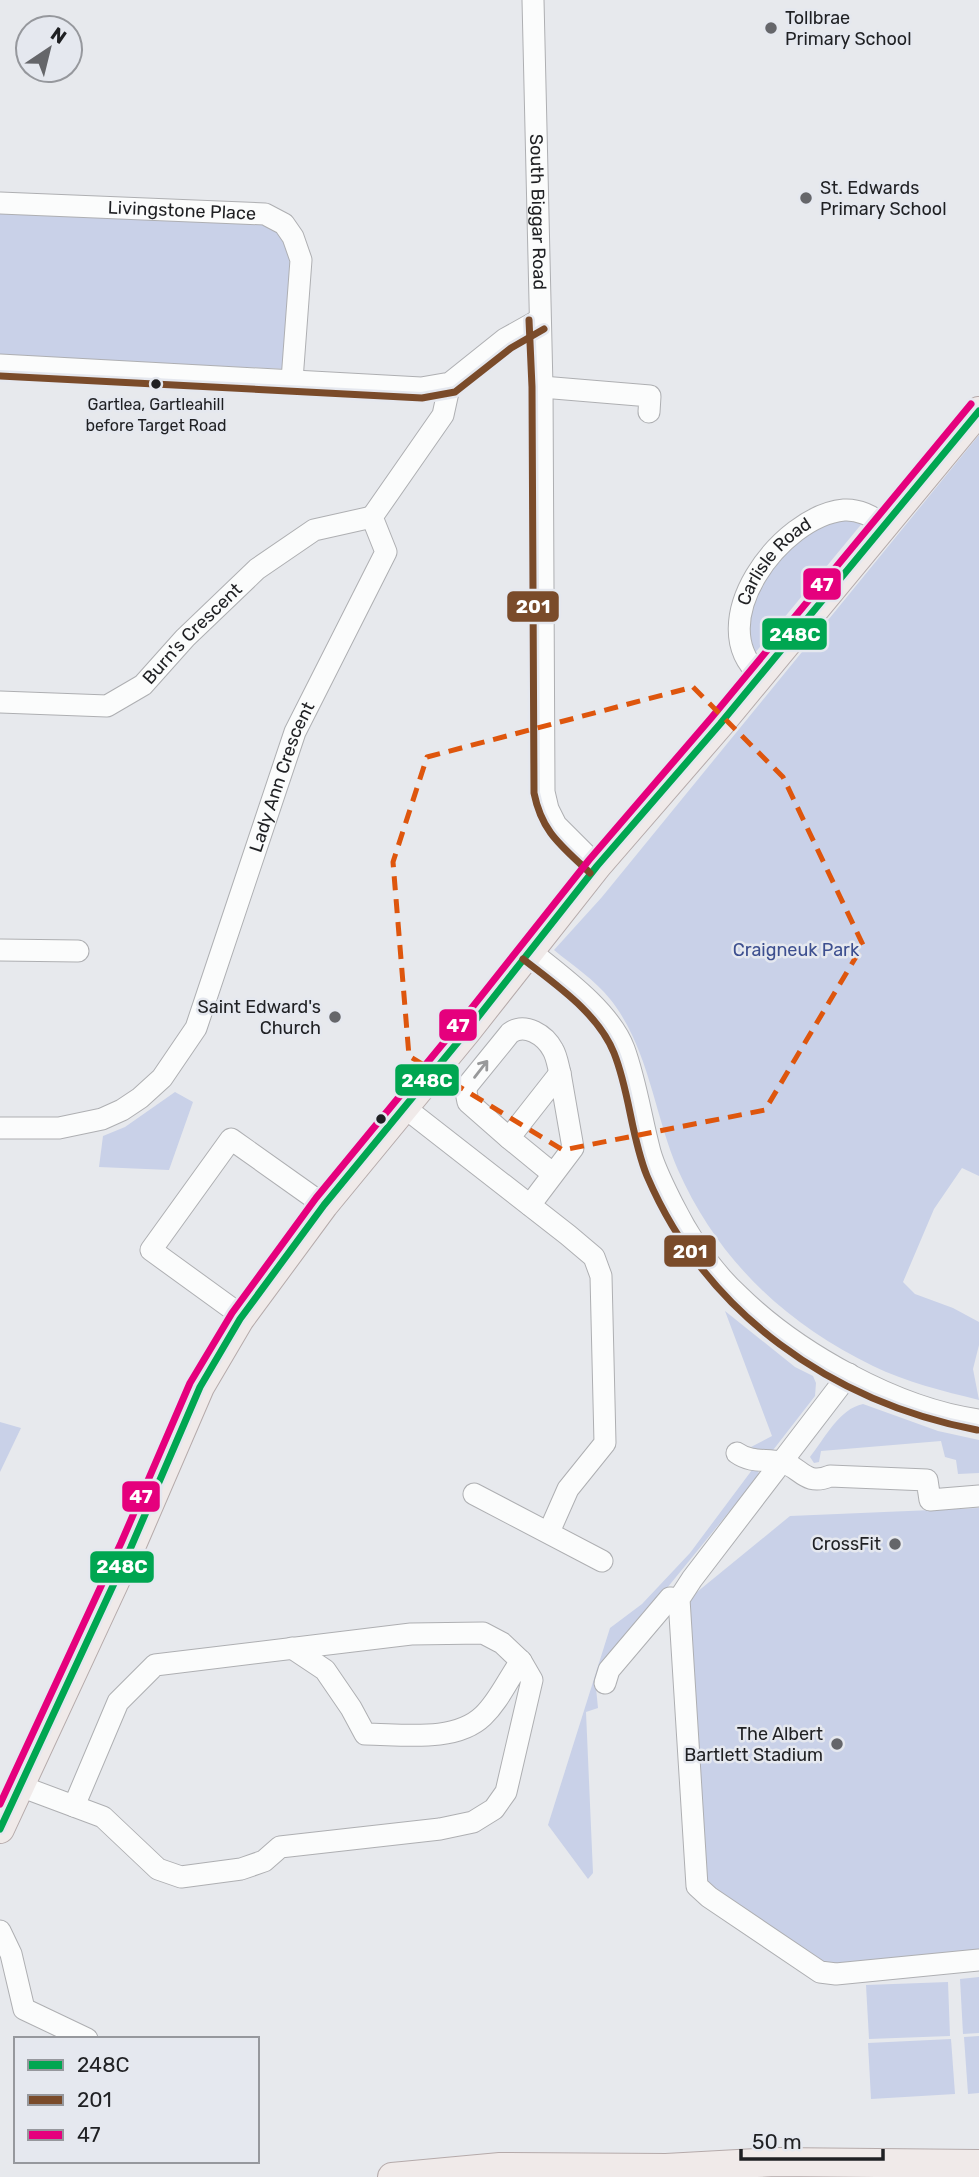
<svg xmlns="http://www.w3.org/2000/svg" width="979" height="2177" viewBox="0 0 979 2177" font-family="Rubik,sans-serif">
<style>
.green{fill:#c9d1e8}
.lines{fill:none;stroke-linecap:round;stroke-linejoin:round}
.minor-casing{stroke:#aeafb2;stroke-width:23}
.major-casing{stroke:#b5aaaa;stroke-width:30}
.minor{stroke:#fbfcfc;stroke-width:21}
.major{stroke:#f0eae9;stroke-width:28}
.bus-1-casing{stroke:#e5e8ef;stroke-width:12}
.bus-2-casing{stroke:#e5e8ef;stroke-width:12}
.bus-3-casing{stroke:#e5e8ef;stroke-width:12}
.bus-1{stroke:#00a651;stroke-width:7}
.bus-2{stroke:#7a4b2a;stroke-width:7}
.bus-3{stroke:#e5007d;stroke-width:7}
.oneway{stroke:#98999a}
.marked{fill:none;stroke:#de560d;stroke-width:5;stroke-dasharray:14 9;stroke-linejoin:round}
.poi-dot{fill:#65666a;stroke:#e5e8ef;stroke-width:2.5}
.bus-dot{fill:#1f2023;stroke:#e5e8ef;stroke-width:2.5}
.labels{text-anchor:middle;dominant-baseline:central;stroke-width:5;stroke-linejoin:round;paint-order:stroke}
.bus-label{font-size:16px;fill:#1f2023;stroke:#e5e8ef}
.poi-label{font-size:18px;fill:#1f2023;stroke:#e5e8ef;text-anchor:end}
.street-label{font-size:18px;fill:#1f2023;stroke:#e5e8ef}
.park-label{font-size:18px;fill:#3d4f8f;stroke:#e5e8ef}
.line-badge{stroke:#e5e8ef;stroke-width:2.5}
.badge-label{font-size:19px;text-anchor:middle;font-weight:bold;fill:#fff}
</style>
<rect width="100%" height="100%" fill="#e7e9ed"/>
<g class="green">
<path d="M0 207 263 217 281 229 296 262 285 369 0 356Z"/>
<path d="M979 435V1176L962 1168 934 1209 903 1282 915 1294 953 1308 979 1322V1345L973 1369 979 1400C943 1391 906 1382 873 1366 785 1323 718 1260 678 1170 654 1114 649 1048 610 999 595 980 572 965 554 950L602 897Z"/>
<path d="M845 518 864 521 755 653 747 633 752 604 775 560 818 527Z"/>
<path d="M175 1092 193 1102 169 1170 99 1167 103 1136 125 1127Z"/>
<path d="M725 1311 795 1367 813 1376 816 1383 815 1396 770 1454 751 1447 772 1436Z"/>
<path d="M863 1404 938 1431 979 1440V1473L958 1474 956 1460 945 1457 941 1441 821 1451 819 1462 814 1463 810 1457C825 1438 839 1409 863 1404Z"/>
<path d="M0 1422 21 1428 0 1472Z"/>
<path d="M758 1469 759 1475 628 1636 601 1673 596 1688 598 1708 586 1712 593 1873 588 1879 548 1825 610 1628 642 1604 690 1553 752 1470Z"/>
<path d="M979 1508V1956L823 1968 703 1888 686 1601 790 1516Z"/>
<path d="M979 1977V2033L963 2034 960 1979Z"/>
<path d="M948 1982 950 2036 869 2039 866 1985Z"/>
<path d="M979 2036V2093L968 2094 964 2037Z"/>
<path d="M951 2039 955 2094 871 2099 868 2043Z"/>
</g>
<g class="lines">
<g class="minor-casing">
<g id="minor">
<path id="s1" d="M533 0 542 387 544 792 548 809 556 825 597 866"/>
<path id="s2" d="M0 203 265 214 284 224 293 237 301 260 292 380"/>
<path d="M0 365 421 388 450 383 505 339 539 320"/>
<path d="M542 387 650 396 649 412"/>
<path id="s3" d="M760 675C701 624 780 516 844 510 859 509 871 516 883 524"/>
<path id="s4" d="M0 702 107 706 143 685 185 638 257 569 314 530 372 517"/>
<path d="M0 950 78 951"/>
<path d="M530 951C561 976 610 1011 624 1049 636 1082 641 1118 650 1152 655 1170 665 1189 673 1205 689 1237 712 1271 738 1295 797 1353 897 1409 979 1420"/>
<path d="M404 1107 568 1235 594 1257 601 1276 605 1443 568 1489 549 1532"/>
<path id="s5" d="M0 1128H59L102 1119 122 1110 140 1098 162 1078 196 1028 295 732 386 552 372 517 443 415 450 383"/>
<path d="M509 1138 468 1102 466 1092 467 1086 510 1033C525 1022 545 1035 553 1050 557 1057 558 1066 560 1073"/>
<path d="M530 1205 573 1148 560 1073 509 1138 553 1174"/>
<path d="M242 1316 151 1250 231 1139 324 1205"/>
<path d="M849 1374 692 1579 679 1599 697 1886 709 1897 820 1972 836 1974 979 1960"/>
<path d="M737 1453C751 1463 765 1459 780 1462 800 1465 804 1487 830 1476L927 1480 930 1500 979 1496"/>
<path d="M474 1494 602 1561"/>
<path d="M605 1683 609 1670 670 1598 679 1599"/>
<path d="M20 1786 103 1817 158 1869 181 1877 241 1869 264 1861 280 1847 440 1829 473 1822 494 1809 506 1792 532 1680 521 1661C508 1679 499 1701 483 1716 455 1743 401 1734 365 1734L351 1708 325 1670 292 1648"/>
<path d="M74 1806 118 1702 155 1665 411 1634 483 1633 502 1643 521 1661"/>
<path d="M0 1931 11 1954 24 2009 87 2039"/>
</g>
</g>
<g class="major-casing">
<g id="major">
<path d="M0 1829 131 1547 200 1387 240 1319 324 1205 467 1031 597 866 720 724 979 411"/>
<path d="M392 2177 500 2167 666 2168 775 2162 979 2164"/>
</g>
</g>
<use href="#minor" class="minor"/>
<use href="#major" class="major"/>
<g class="bus-1-casing">
<path id="bus-1" d="M0 1829 131 1547 200 1387 240 1319 324 1205 467 1031 597 866 720 724 979 411"/>
</g>
<g class="bus-2-casing">
<g id="bus-2">
<path d="M529 320 532 387 534 793C542 833 562 846 590 873"/>
<path d="M0 376 422 398 455 392 511 348 544 329"/>
<path d="M523 959C556 985 598 1013 614 1053 630 1093 631 1137 647 1176 706 1314 832 1402 977 1430"/>
</g>
</g>
<g class="bus-3-casing">
<path id="bus-3" d="M0 1804 121 1543 190 1383 232 1313 316 1198 459 1024 589 860 712 717 971 404"/>
</g>
<use href="#bus-1" class="bus-1"/>
<use href="#bus-2" class="bus-2"/>
<use href="#bus-3" class="bus-3"/>
</g>
<defs><path id="oneway-shaft" d="M-6 0H5M1.5-3L5.5 0L1.5 3" fill="none" stroke-width="1.6" stroke-linecap="round" stroke-linejoin="round" transform="scale(1.75)"/></defs>
<use class="oneway" href="#oneway-shaft" transform="translate(481 1069) rotate(-52)"/>
<path class="marked" d="M693 687 783 777 863 945 765 1110 563 1150 409 1056 393 862 427 757Z"/>
<g class="poi-dot">
<circle cx="771" cy="28" r="7"/>
<circle cx="806" cy="198" r="7"/>
<circle cx="335" cy="1017" r="7"/>
<circle cx="895" cy="1544" r="7"/>
<circle cx="837" cy="1744" r="7"/>
</g>
<g class="bus-dot">
<circle cx="156" cy="384" r="6"/>
<circle cx="381" cy="1119" r="6"/>
</g>
<g class="labels">
<g class="bus-label">
<text x="156" y="404">Gartlea, Gartleahill<tspan x="156" dy="21">before Target Road</tspan></text>
</g>
<g class="poi-label">
<text x="785" y="18" text-anchor="start">Tollbrae<tspan x="785" dy="21">Primary School</tspan></text>
<text x="820" y="188" text-anchor="start">St. Edwards<tspan x="820" dy="21">Primary School</tspan></text>
<text x="321" y="1007">Saint Edward's<tspan x="321" dy="21">Church</tspan></text>
<text x="881" y="1544">CrossFit</text>
<text x="823" y="1734">The Albert<tspan x="823" dy="21">Bartlett Stadium</tspan></text>
</g>
<g class="street-label">
<text stroke="none"><textPath href="#s2" startOffset="182">Livingstone Place</textPath></text>
<text stroke="none"><textPath href="#s1" startOffset="212">South Biggar Road</textPath></text>
<text stroke="none"><textPath href="#s3" startOffset="131">Carlisle Road</textPath></text>
<text stroke="none"><textPath href="#s4" startOffset="220">Burn's Crescent</textPath></text>
<text stroke="none"><textPath href="#s5" startOffset="502">Lady Ann Crescent</textPath></text>
</g>
<g class="park-label">
<text x="796" y="950">Craigneuk Park</text>
</g>
</g>
<g class="line-badge">
<rect x="802" y="567" width="40" height="34" rx="7" fill="#e5007d"/>
<rect x="506" y="590" width="54" height="33" rx="7" fill="#7a4b2a"/>
<rect x="761" y="617" width="67" height="34" rx="7" fill="#00a651"/>
<rect x="438" y="1008" width="40" height="34" rx="7" fill="#e5007d"/>
<rect x="394" y="1063" width="66" height="34" rx="7" fill="#00a651"/>
<rect x="663" y="1234" width="54" height="34" rx="7" fill="#7a4b2a"/>
<rect x="121" y="1480" width="40" height="33" rx="7" fill="#e5007d"/>
<rect x="89" y="1550" width="66" height="34" rx="7" fill="#00a651"/>
</g>
<g class="badge-label">
<text x="822" y="591">47</text>
<text x="533" y="613">201</text>
<text x="795" y="641">248C</text>
<text x="458" y="1032">47</text>
<text x="427" y="1087">248C</text>
<text x="690" y="1258">201</text>
<text x="141" y="1503">47</text>
<text x="122" y="1573">248C</text>
</g>
<rect x="14" y="2037" width="245" height="126" fill="#e5e8ef" stroke="#96989d" stroke-width="2"/>
<rect x="28" y="2060" width="35" height="10" fill="#00a651" stroke="#96989d" stroke-width="2"/>
<text x="77" y="2072" font-size="21" fill="#1f2023">248C</text>
<rect x="28" y="2095" width="35" height="10" fill="#7a4b2a" stroke="#96989d" stroke-width="2"/>
<text x="77" y="2107" font-size="21" fill="#1f2023">201</text>
<rect x="28" y="2130" width="35" height="10" fill="#e5007d" stroke="#96989d" stroke-width="2"/>
<text x="77" y="2142" font-size="21" fill="#1f2023">47</text>
<g transform="translate(49 49) rotate(35)"><circle r="33" fill="#e5e8ef" stroke="#96989d" stroke-width="2"/>
<path d="M0-5L12 26L0 18L-12 26Z" fill="#65666a"/>
<text y="-10" font-size="19" font-weight="bold" text-anchor="middle" fill="#1f2023">N</text>
</g>
<path d="M741 2149v10h142v-10" fill="none" stroke="#1f2023" stroke-width="3.5"/>
<text x="752" y="2149" font-size="21" fill="#1f2023" stroke="#e5e8ef" stroke-width="5" paint-order="stroke">50 m</text>
</svg>
